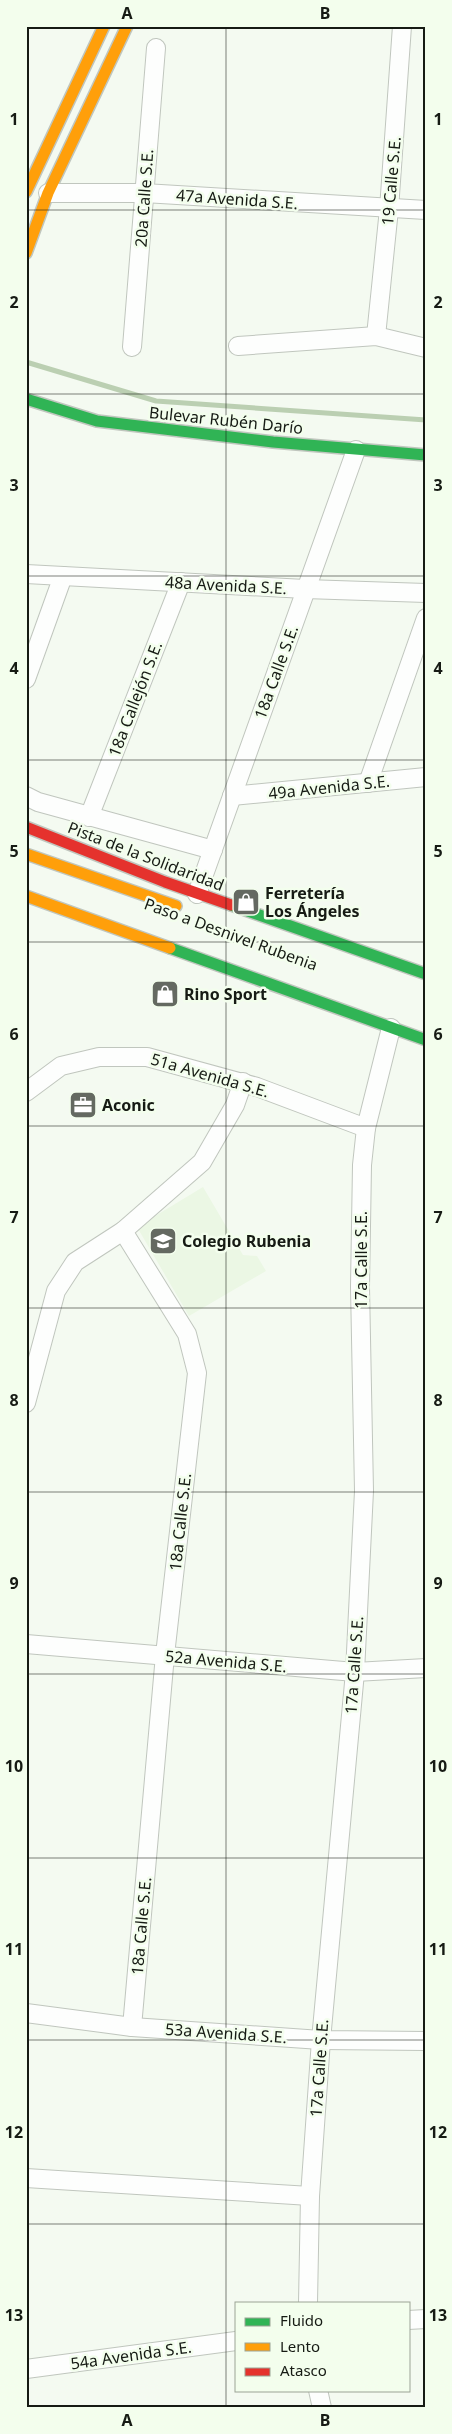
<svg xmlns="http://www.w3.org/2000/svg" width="452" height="2434" viewBox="0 0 452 2434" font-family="'Noto Sans',sans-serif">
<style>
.built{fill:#ebf7e4}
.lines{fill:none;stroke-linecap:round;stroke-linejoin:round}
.stream{stroke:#bbcfb2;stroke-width:5}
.street-casing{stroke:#c0c6be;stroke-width:20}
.fast-casing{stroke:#c0c6be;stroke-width:14}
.slow-casing{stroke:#c0c6be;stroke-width:14}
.jam-casing{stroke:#c0c6be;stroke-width:14}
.street{stroke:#fdfefd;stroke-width:18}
.fast{stroke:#30b455;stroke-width:11}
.slow{stroke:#ff9f0a;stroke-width:11}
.jam{stroke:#e5322d;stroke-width:11}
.grid{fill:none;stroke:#161b14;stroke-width:1;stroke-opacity:0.55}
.labels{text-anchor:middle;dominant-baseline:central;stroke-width:5;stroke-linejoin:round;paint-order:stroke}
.street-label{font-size:16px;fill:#161b14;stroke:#f3feed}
.poi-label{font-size:16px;font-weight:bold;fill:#161b14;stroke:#f3feed;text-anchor:start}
.neatline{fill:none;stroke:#161b14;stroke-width:2}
.grid-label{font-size:16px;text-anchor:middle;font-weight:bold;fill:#161b14}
</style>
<rect width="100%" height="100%" fill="#f4faf1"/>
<path class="built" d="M203 1187 243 1255 257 1256 266 1271 189 1316 137 1227Z"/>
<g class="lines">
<path class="stream" d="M26 362 156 401 426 420"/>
<g class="street-casing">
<g id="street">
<path d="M48 193H144L426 210"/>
<path d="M376 336 389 209 402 26"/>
<path d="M238 346 376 336 426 348"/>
<path d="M132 347 156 48"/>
<path d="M26 574 305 589 426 593"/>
<path d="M26 679 63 576"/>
<path d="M368 783 426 618"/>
<path d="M26 796 38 802 213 850"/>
<path d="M232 796 426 777"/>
<path d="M89 817 181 582"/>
<path d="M197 894 356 450"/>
<path d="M26 1092 61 1066 99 1057H147L257 1087 366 1128"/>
<path d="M123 1231 187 1334 197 1373 165 1655 132 2027"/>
<path d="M26 1403 56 1291 75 1262 123 1231 202 1162 235 1105 243 1082"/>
<path d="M26 1644 355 1672 426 1668"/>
<path d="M26 2013 132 2027 321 2040 426 2041"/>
<path d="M26 2178 310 2196"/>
<path d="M308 2303 310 2196 321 2040 355 1672 364 1491 360 1287 362 1165 366 1128 391 1028"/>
<path d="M408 2320 426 2319"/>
<path d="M26 2369 236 2341"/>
<path d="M318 2390 322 2408"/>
</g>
</g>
<g class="fast-casing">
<g id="fast">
<path d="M26 399 97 421 273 442 426 455"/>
<path d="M231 905 426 974"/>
<path d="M170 948 426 1040"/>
</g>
</g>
<g class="slow-casing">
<g id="slow">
<path d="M26 192 104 26"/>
<path d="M26 253 48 193 127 26"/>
<path d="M26 854 176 906"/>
<path d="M26 896 170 948"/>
</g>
</g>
<g class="jam-casing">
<path id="jam" d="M26 827 165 882 231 905"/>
</g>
<use href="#street" class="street"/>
<use href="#fast" class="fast"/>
<use href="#slow" class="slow"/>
<use href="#jam" class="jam"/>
</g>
<path class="grid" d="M226 26V2408M26 210H426M26 394H426M26 576H426M26 760H426M26 942H426M26 1126H426M26 1308H426M26 1492H426M26 1674H426M26 1858H426M26 2040H426M26 2224H426"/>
<defs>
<g id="shop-square" transform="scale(1.4375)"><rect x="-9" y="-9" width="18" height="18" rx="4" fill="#646961" stroke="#f3feed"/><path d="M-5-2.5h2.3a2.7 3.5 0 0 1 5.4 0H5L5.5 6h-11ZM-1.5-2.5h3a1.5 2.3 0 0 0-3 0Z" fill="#fff"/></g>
<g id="office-square" transform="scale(1.4375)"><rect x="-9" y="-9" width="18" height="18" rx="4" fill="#646961" stroke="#f3feed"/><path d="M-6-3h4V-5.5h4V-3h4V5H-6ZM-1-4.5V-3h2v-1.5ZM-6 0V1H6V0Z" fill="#fff"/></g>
<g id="university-square" transform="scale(1.4375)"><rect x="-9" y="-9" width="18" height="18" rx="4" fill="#646961" stroke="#f3feed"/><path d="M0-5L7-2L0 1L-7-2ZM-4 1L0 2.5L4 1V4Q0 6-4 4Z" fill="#fff"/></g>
</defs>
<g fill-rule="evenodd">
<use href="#shop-square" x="246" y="902"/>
<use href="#shop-square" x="165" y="994"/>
<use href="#office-square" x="83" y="1105"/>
<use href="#university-square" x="163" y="1241"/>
</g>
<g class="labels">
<g class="street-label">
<text transform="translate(391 181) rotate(-85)">19 Calle S.E.</text>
<text transform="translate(144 198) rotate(-86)">20a Calle S.E.</text>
<text transform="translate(237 199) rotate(4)">47a Avenida S.E.</text>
<text transform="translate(226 420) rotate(6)">Bulevar Rubén Darío</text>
<text transform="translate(226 585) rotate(3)">48a Avenida S.E.</text>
<text transform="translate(276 672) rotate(-70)">18a Calle S.E.</text>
<text transform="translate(135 699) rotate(-69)">18a Callejón S.E.</text>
<text transform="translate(329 787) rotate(-6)">49a Avenida S.E.</text>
<text transform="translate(146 856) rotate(21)">Pista de la Solidaridad</text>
<text transform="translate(231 934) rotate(20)">Paso a Desnivel Rubenia</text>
<text transform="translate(210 1075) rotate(16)">51a Avenida S.E.</text>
<text transform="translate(361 1260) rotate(-90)">17a Calle S.E.</text>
<text transform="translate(180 1522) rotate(-84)">18a Calle S.E.</text>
<text transform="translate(226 1661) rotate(5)">52a Avenida S.E.</text>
<text transform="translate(354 1665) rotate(-86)">17a Calle S.E.</text>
<text transform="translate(141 1926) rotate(-85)">18a Calle S.E.</text>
<text transform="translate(226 2033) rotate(4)">53a Avenida S.E.</text>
<text transform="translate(319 2068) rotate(-86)">17a Calle S.E.</text>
<text transform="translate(131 2355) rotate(-8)">54a Avenida S.E.</text>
</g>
<g class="poi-label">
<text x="265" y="893">Ferretería<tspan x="265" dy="18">Los Ángeles</tspan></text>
<text x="184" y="994">Rino Sport</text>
<text x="102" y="1105">Aconic</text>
<text x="182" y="1241">Colegio Rubenia</text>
</g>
</g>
<rect width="452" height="2434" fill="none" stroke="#f3feed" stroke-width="55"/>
<rect x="235" y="2302" width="175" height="90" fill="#f3feed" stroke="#9ba396"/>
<rect x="245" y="2318" width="25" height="8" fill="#30b455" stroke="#9ba396"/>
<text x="280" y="2326" font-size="15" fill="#161b14">Fluido</text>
<rect x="245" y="2343" width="25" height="8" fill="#ff9f0a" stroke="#9ba396"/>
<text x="280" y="2352" font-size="15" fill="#161b14">Lento</text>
<rect x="245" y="2368" width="25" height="8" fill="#e5322d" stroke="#9ba396"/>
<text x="280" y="2376" font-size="15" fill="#161b14">Atasco</text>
<rect x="28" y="28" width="396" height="2378" class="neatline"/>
<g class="grid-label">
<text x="127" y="19">A</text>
<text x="325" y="19">B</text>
<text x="14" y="125">1</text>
<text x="438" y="125">1</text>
<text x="14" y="308">2</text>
<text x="438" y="308">2</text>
<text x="14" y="491">3</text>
<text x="438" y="491">3</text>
<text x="14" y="674">4</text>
<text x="438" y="674">4</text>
<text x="14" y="857">5</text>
<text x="438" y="857">5</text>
<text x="14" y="1040">6</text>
<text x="438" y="1040">6</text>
<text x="14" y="1223">7</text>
<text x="438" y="1223">7</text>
<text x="14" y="1406">8</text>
<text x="438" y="1406">8</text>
<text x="14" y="1589">9</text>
<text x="438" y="1589">9</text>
<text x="14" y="1772">10</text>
<text x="438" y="1772">10</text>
<text x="14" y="1955">11</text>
<text x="438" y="1955">11</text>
<text x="14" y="2138">12</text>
<text x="438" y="2138">12</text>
<text x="14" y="2321">13</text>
<text x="438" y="2321">13</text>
<text x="127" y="2426">A</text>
<text x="325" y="2426">B</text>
</g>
</svg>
